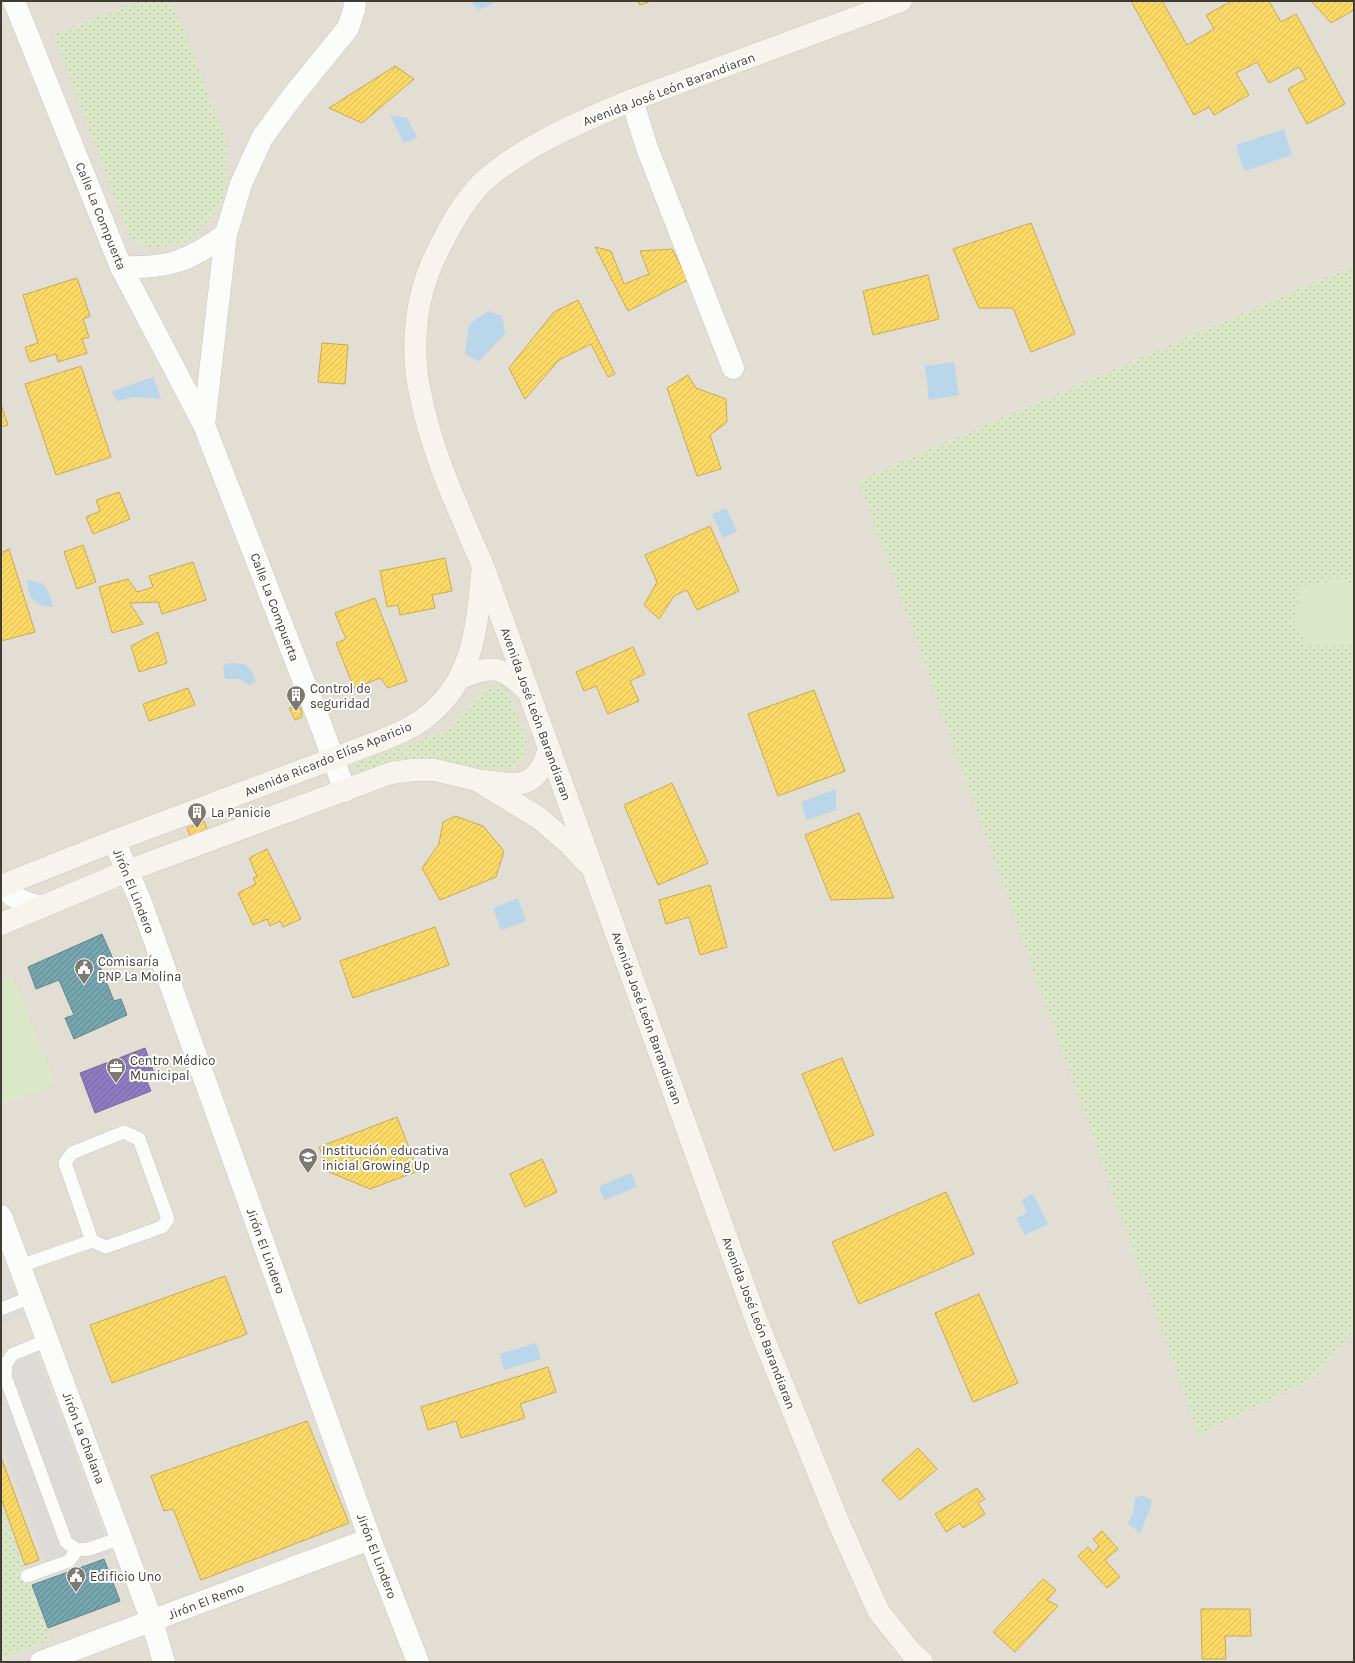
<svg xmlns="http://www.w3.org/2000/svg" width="1355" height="1663" viewBox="0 0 1355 1663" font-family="Karla,sans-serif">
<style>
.residential{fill:#e2ded4}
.grass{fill:url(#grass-dots)}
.park{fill:#dbe8c8}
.parking{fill:#dddbd7}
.water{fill:#b9d6ea}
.homes{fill:url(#homes-hatch);stroke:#c6aa57}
.offices{fill:url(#offices-hatch);stroke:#776998}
.public{fill:url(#public-hatch);stroke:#66868a}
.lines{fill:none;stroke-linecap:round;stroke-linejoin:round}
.lane-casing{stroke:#cac8c3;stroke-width:14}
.street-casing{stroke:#cac8c3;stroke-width:23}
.secondary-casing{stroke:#ccc9be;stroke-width:23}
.lane{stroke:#fcfcfb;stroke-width:13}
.street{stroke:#fcfcfb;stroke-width:22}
.secondary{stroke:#f6f4ed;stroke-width:22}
.labels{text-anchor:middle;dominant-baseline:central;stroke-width:4;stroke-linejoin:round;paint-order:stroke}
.street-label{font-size:13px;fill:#423d34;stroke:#fff}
.poi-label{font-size:13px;fill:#423d34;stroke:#fff;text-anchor:start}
</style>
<defs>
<pattern id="grass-dots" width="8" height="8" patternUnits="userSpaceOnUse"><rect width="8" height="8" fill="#dbe8c8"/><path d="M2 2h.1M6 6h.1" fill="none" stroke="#bdc8ac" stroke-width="1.8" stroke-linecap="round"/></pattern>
<pattern id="homes-hatch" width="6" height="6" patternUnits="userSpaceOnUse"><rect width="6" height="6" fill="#ffd966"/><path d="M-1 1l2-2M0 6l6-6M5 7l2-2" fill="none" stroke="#dcbb59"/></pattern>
<pattern id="offices-hatch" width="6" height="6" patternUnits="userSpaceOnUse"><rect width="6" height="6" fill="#8e7cc3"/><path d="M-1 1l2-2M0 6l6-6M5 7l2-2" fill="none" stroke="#76679f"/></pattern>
<pattern id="public-hatch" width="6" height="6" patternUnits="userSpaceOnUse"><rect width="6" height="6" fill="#76a5af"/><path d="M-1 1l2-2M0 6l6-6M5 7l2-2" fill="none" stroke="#62888f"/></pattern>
</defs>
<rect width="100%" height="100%" fill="#eeece7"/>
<rect class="residential" x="1" y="1" width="1353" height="1661"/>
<g class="grass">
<path d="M140 1H172L227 144 225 197 212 216 196 234 183 244 153 248 129 237 54 34Z"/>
<path d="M1354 265V1329L1315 1378 1199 1435 859 480Z"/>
<path d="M504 685 527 738 525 758 516 768 485 769 456 765 436 758 359 776 351 764 448 730 481 694 493 686Z"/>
<path d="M1 1504 51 1640 1 1658Z"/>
</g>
<g class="park">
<path d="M1344 578 1354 586V642L1332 646 1306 644 1294 622 1302 587Z"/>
<path d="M12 975 56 1084 1 1105V980Z"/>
</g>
<g class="parking">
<path d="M1 1256 23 1315 1 1323Z"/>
<path d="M32 1339 111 1553 50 1575 1 1441V1350Z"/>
</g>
<g class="water">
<path d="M470 1H494L495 3 479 10Z"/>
<path d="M390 115 407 118 417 137 404 143Z"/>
<path d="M1284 129 1292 155 1244 171 1236 145Z"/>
<path d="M488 311 502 316 505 334 479 361 465 354 469 325Z"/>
<path d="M954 362 959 395 929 400 925 366Z"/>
<path d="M153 377 161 399 132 397 118 401 111 392Z"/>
<path d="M726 508 737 531 723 538 712 514Z"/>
<path d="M27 580C48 583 47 587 53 607 35 607 28 598 27 580Z"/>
<path d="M229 663 245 664 252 672 256 681 249 685 240 679H225L223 666Z"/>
<path d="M836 789V810L807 820 801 802Z"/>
<path d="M518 898 526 921 501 930 493 908Z"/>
<path d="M631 1173 637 1187 604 1200 599 1186Z"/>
<path d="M1033 1194 1048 1224 1025 1235 1016 1218 1027 1213 1022 1200Z"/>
<path d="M536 1343 541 1359 504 1370 500 1354Z"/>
<path d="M1143 1496 1151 1500V1507L1140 1533 1128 1524 1133 1513 1135 1497Z"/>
</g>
<g class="homes">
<path d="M638 1H651L640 5Z"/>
<path d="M1131 1H1162L1187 45 1214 29 1206 15 1232 1H1269L1281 22 1296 14 1345 104 1307 124 1288 89 1306 79 1299 67 1269 83 1257 62 1236 73 1249 95 1214 115 1209 107 1194 115Z"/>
<path d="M1311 1H1354V10L1331 23Z"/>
<path d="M395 66 414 79 362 123 329 108Z"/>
<path d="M1031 223 1075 334 1031 352 1013 308H979L953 249Z"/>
<path d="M595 247 611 251 624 284 649 274 640 251 672 249 688 280 628 311Z"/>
<path d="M928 275 939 319 873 335 863 291Z"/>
<path d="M77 278 90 316 83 319 89 337 82 339 87 353 58 362 56 354 30 362 25 347 38 343 23 295Z"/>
<path d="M578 300 615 374 608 377 591 344 559 360 525 399 509 368 554 312Z"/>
<path d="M322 343 348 345 345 384 318 382Z"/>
<path d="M81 366 111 457 56 475 25 384Z"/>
<path d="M688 375 696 388 726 399 727 422 710 435 721 469 697 476 667 388Z"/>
<path d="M1 404 8 425 1 427Z"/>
<path d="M119 492 130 519 93 534 86 517 100 511 96 500Z"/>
<path d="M710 526 739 591 697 610 687 590 674 596 659 619 644 605 657 582 645 555Z"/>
<path d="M83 545 96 582 77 589 64 552Z"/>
<path d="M9 549 35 632 1 641V553Z"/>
<path d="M445 558 452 591 432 595 435 608 400 615 398 605 387 607 380 571Z"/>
<path d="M193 562 206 600 162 614 158 602 130 603 143 624 112 633 99 587 128 579 137 592 153 587 149 576Z"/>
<path d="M375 598 407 681 388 688 380 678 354 688 336 643 346 639 335 613Z"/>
<path d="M158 632 167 663 139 672 131 646Z"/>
<path d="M633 647 645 674 630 681 639 701 608 714 596 686 584 691 576 672Z"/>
<path d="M188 688 195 705 149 721 143 704Z"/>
<path d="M814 690 845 771 778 796 748 714Z"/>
<path d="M301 707 302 717 295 720 289 708Z"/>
<path d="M672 783 708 863 658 885 624 805Z"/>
<path d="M859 813 894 898 831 900 805 835Z"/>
<path d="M455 816 483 826 504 851 496 877 440 900 422 868 439 844 443 822Z"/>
<path d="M204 821 208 831 191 837 187 828Z"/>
<path d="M267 849 301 919 283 927 280 921 270 926 267 919 253 925 238 893 256 884 253 878 257 876 249 858Z"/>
<path d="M710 885 727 947 700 955 689 917 666 924 659 900Z"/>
<path d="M435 927 449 965 353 998 340 961Z"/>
<path d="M842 1058 874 1135 834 1151 802 1074Z"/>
<path d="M397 1117 418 1171 370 1189 329 1172 319 1147Z"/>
<path d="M542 1159 557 1192 525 1207 510 1174Z"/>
<path d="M946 1192 974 1254 859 1304 832 1242Z"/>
<path d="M225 1276 247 1334 112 1383 90 1325Z"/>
<path d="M979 1294 1018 1383 973 1402 935 1313Z"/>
<path d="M548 1367 556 1392 520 1404 525 1418 461 1438 456 1421 428 1430 421 1407Z"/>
<path d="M307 1421 349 1523 201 1580 173 1509 164 1511 151 1476Z"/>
<path d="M918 1448 937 1469 900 1500 882 1480Z"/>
<path d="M1 1457 39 1560 25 1565 1 1498Z"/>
<path d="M977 1488 985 1499 978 1503 985 1514 963 1528 960 1523 946 1532 935 1514Z"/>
<path d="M1102 1531 1118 1549 1105 1560 1120 1577 1107 1588 1078 1556 1088 1547 1093 1553 1099 1546 1093 1539Z"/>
<path d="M1043 1579 1056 1590 1047 1600 1058 1606 1015 1652 993 1632Z"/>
<path d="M1201 1609H1250L1251 1636H1225L1226 1659H1202Z"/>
</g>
<path class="offices" d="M145 1048 154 1073 145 1077 151 1091 95 1113 80 1073Z"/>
<g class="public">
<path d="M102 934 113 959 99 964 114 1001 121 999 127 1015 74 1039 65 1018 74 1015 59 980 36 989 28 967Z"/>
<path d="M104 1559 120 1601 48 1628 32 1585Z"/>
</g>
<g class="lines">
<g class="lane-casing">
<g id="lane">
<path d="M124 1132 139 1139 168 1219 162 1227 106 1247 92 1241 65 1163 72 1153Z"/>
<path d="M20 1266 92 1241"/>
<path d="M1 1309 31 1297"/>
<path d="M48 1340 13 1354 6 1363 5 1376 66 1542 77 1550 89 1549 121 1538"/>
<path d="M27 1576 69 1561 77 1550"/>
</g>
</g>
<g class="street-casing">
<g id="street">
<path d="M14 1 121 267 204 425 322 728 345 791"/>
<path d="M632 100 647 148 733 368"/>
<path d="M121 267C166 269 190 261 226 234"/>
<path d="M204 425 226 234 241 184 262 138 292 97 348 28 354 10 355 1"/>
<path d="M114 841 140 900 370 1539 418 1662"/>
<path d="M1 885C11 898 26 903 41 907"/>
<path d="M1 1216 152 1621 164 1662"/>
<path d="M41 1662 370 1539"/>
</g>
</g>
<g class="secondary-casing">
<g id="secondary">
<path d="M901 1 632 100C584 120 523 146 484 181 468 196 457 214 447 233 440 247 432 261 427 276 415 310 412 352 419 387 430 450 458 508 483 566L757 1322 840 1526 879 1612 911 1652 922 1662"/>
<path d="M460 678C492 665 501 665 527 690"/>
<path d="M484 781C520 786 537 789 549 749"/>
<path d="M1 886 114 841 385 739C399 733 414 727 426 717 473 681 477 628 482 573"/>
<path d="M1 924 127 871 391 773 413 770H435L477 780 539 818 568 843 587 863"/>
</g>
</g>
<use href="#lane" class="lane"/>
<use href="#street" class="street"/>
<use href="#secondary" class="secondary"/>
</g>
<defs>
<g id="building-pin" transform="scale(1)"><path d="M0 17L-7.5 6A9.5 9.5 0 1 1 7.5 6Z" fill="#7e7a73" stroke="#fff"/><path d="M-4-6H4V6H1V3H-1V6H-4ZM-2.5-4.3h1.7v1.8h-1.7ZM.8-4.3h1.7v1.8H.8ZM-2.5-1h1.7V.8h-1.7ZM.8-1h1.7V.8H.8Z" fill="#fff"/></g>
<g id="civic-pin" transform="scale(1)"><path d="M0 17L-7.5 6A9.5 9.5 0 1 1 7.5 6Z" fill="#7e7a73" stroke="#fff"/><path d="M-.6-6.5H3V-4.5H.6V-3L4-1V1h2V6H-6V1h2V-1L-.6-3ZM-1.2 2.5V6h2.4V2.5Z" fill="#fff"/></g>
<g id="office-pin" transform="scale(1)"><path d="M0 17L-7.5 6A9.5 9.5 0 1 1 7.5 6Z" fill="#7e7a73" stroke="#fff"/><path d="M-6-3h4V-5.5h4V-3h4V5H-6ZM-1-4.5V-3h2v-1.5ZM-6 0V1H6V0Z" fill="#fff"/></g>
<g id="school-pin" transform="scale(1)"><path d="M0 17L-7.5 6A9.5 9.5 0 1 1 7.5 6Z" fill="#7e7a73" stroke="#fff"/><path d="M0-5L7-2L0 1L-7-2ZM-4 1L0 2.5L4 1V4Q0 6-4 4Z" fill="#fff"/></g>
</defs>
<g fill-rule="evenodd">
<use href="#building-pin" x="296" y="695"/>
<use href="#building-pin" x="197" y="812"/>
<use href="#civic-pin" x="84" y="968"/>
<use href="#office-pin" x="116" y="1067"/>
<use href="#school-pin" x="308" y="1157"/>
<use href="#civic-pin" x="76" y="1576"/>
</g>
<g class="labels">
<g class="street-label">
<text transform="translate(669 89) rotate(-21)">Avenida José León Barandiaran</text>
<text transform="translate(101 216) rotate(68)">Calle La Compuerta</text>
<text transform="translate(275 607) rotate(69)">Calle La Compuerta</text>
<text transform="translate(536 714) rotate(70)">Avenida José León Barandiaran</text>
<text transform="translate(328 759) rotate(-22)">Avenida Ricardo Elías Aparicio</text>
<text transform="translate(134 891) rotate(68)">Jirón El Lindero</text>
<text transform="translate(647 1018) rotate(70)">Avenida José León Barandiaran</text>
<text transform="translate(266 1251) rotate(70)">Jirón El Lindero</text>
<text transform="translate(759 1323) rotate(69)">Avenida José León Barandiaran</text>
<text transform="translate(84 1438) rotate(69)">Jirón La Chalana</text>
<text transform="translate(377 1556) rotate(69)">Jirón El Lindero</text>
<text transform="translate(206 1601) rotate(-21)">Jirón El Remo</text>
</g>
<g class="poi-label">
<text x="310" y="688">Control de<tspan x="310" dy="15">seguridad</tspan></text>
<text x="211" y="812">La Panicie</text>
<text x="98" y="961">Comisaría<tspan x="98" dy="15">PNP La Molina</tspan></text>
<text x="130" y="1060">Centro Médico<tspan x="130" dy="15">Municipal</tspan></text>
<text x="322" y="1150">Institución educativa<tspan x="322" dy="15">inicial Growing Up</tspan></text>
<text x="90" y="1576">Edificio Uno</text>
</g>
</g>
<rect width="1355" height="1663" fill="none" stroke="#423d34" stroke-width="4"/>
</svg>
